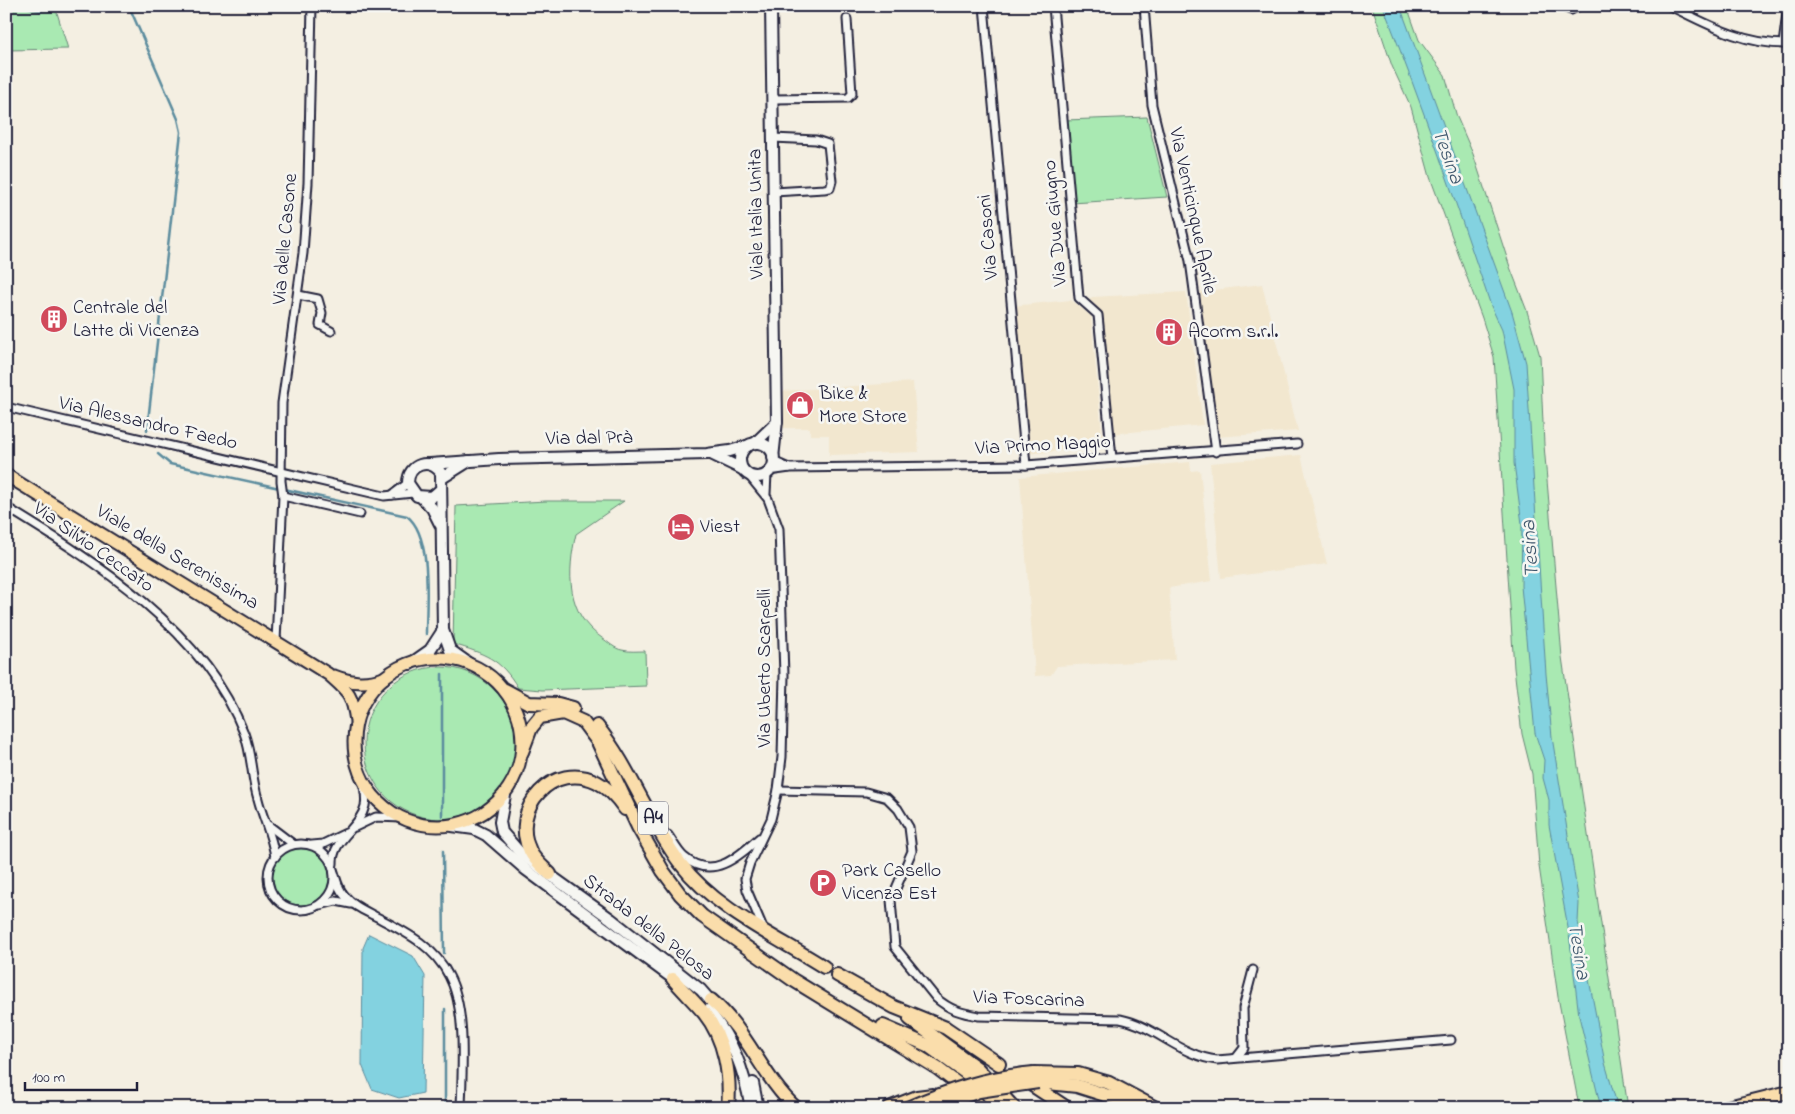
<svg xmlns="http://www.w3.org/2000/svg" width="1795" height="1114" viewBox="0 0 1795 1114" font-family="'Indie Flower',sans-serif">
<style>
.built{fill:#f2e7cf}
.green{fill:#a9e9b2;stroke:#668676}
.water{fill:#83d2e0;stroke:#5c8c9e}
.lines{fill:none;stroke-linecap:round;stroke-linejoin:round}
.stream{stroke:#5c8c9e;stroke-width:2.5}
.street-casing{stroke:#22223b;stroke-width:11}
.secondary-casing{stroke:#22223b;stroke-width:14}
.primary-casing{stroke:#22223b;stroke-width:15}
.highway-casing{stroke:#22223b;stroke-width:16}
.street{stroke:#f6f6f2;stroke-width:7}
.secondary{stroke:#f6f6f2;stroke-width:10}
.primary{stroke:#faddab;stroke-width:11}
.highway{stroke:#faddab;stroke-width:12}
.highway-bridge-casing{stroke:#22223b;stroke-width:16;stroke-linecap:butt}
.highway-bridge{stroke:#faddab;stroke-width:12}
.labels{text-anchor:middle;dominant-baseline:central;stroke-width:5;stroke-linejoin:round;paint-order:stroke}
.shield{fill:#f6f6f2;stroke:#626272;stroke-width:1}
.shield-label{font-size:19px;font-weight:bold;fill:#22223b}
.street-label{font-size:20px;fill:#22223b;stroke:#f6f6f2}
.poi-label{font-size:20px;fill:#22223b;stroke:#f6f6f2;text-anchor:start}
.water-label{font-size:21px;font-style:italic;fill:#3f576d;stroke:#f6f6f2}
</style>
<rect width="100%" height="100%" fill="#f4efe2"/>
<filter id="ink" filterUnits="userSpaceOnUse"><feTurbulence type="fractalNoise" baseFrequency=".02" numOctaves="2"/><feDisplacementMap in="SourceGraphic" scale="10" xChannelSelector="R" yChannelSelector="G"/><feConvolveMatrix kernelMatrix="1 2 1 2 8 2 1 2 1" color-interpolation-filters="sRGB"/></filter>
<g filter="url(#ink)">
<g class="built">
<path d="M1262 284 1298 431 1216 437 1198 292Z"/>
<path d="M1186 292 1203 425 1111 434 1099 310 1088 301 1092 297Z"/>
<path d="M1071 300 1091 316 1103 445 1101 447 1026 454 1012 306Z"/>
<path d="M913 382 919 452 829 455V435H810V428H782V391Z"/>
<path d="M1301 455 1327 564 1221 578 1210 463Z"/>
<path d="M1190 462 1191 471 1200 470 1212 581 1169 588 1175 660 1057 666 1051 675 1035 676 1020 477Z"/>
</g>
<g class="green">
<path d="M6 6H55L68 49 6 50Z"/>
<path d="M1372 6H1407L1419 40 1445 75 1457 117 1473 154 1510 267 1527 311 1540 356 1544 445 1562 657 1628 1108H1580L1578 1101 1558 997 1539 866 1532 774 1522 734 1514 668 1494 357 1482 318 1430 177 1411 107 1392 66Z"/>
<path d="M1147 117 1167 197 1072 203 1065 120Z"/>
<path d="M546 501H624L576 534C567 572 566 614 602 638 608 642 615 649 622 650 629 652 637 651 645 651L646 686 542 690 518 688C500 658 485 654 453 644L456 506Z"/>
<circle cx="440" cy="743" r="76"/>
<circle cx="301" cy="876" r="29"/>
</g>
<g class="water">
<path d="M1383 6H1400L1512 312 1526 363 1546 674 1552 737 1579 903 1578 922 1605 1063 1618 1108H1601L1579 1016 1569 933 1549 825V800L1543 778 1544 760 1535 733 1521 586 1522 524 1514 463V389L1502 330 1491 306C1457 205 1422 105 1383 6Z"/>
<path d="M369 934 413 956 425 976 423 1093 399 1098 372 1089 362 1065 363 948Z"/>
</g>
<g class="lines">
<g class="stream">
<path d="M24 6 41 11 46 6"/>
<path d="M129 6 178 119 181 132 147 430"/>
<path d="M158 454 170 464 407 516C433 536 426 604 426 634"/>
<path d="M442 674V816"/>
<path d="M443 851 444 953"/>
<path d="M445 1009V1108"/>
</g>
<g class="street-casing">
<g id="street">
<path d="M984 6 1026 465"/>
<path d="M1053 6 1079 298 1098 315 1112 458"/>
<path d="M1144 6 1152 105 1190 261 1216 452"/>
<path d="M1560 6 1571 10 1579 6"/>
<path d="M1670 6C1709 25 1744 45 1789 44"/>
<path d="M1783 44 1788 6"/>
<path d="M773 99 848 98 852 94 847 19"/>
<path d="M773 138 816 140 828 144 832 181 830 188 824 189 774 192"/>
<path d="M298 295 318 299 322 313 320 325 331 331"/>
<path d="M6 407 384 496 413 493"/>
<path d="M773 461 789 468"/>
<path d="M769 471 790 468 1026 465 1297 444"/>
<path d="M746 472 768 499 779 529 784 675 782 757 778 790 771 819 750 863 745 879 747 890 764 930"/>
<path d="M766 494 767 473"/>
<path d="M392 495 408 483"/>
<path d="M283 496 360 514"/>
<path d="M6 507C96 562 204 630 244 733 252 754 251 777 258 799 263 819 272 835 275 857"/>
<path d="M276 641 283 496 281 481 282 403 303 253 308 183 312 6"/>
<path d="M778 790 866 792 887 798 898 809 909 827 912 851 891 900 895 947 936 998C950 1010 961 1013 979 1016L1120 1019C1156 1026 1180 1056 1217 1060L1451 1040"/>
<path d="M268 825 293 844"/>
<path d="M355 827 376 817 402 818"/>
<path d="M668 835C673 842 678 852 684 857 712 881 738 857 759 838"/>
<circle cx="301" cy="877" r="33"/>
<path d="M312 845 323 844 346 833"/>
<path d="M333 864C332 839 360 828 365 806 367 797 364 786 362 778"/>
<path d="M334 872C337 881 338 889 345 896 352 905 363 910 373 915 403 931 433 944 449 976 467 1010 462 1070 461 1108"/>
<path d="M320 905 336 901 351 904"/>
<path d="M1237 1057 1244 1048 1243 1008 1253 970"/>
</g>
</g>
<g class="secondary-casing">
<g id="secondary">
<path d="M771 6 777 421 773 458"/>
<path d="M755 443 777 422"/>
<circle cx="757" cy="460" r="17"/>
<path d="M713 455 742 469"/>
<path d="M430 464 499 459 707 454 730 451 750 445"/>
<path d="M442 478 469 461"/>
<path d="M440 490 432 497 417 496 408 483C408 464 430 457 441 473L443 630 450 650 471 665"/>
<path d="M422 498 432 508 440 524"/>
<path d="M410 664 430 650 443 630"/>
<path d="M505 795 500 822 502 832 522 855 611 919 701 990 715 1006"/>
<path d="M452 826 474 829 486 835 525 869 679 983"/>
<path d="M708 1010C733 1039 744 1070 751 1108"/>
<path d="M753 1083 758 1108"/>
</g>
</g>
<g class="primary-casing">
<g id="primary">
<path d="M6 475 328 674C348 692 352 693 356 721"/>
<circle cx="438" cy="742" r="84"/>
<path d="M334 676C352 683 366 684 384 678"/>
</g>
</g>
<g class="highway-casing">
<g id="highway">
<path d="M505 690 529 703 558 704 573 708"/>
<path d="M597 726C630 767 648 820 680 863 716 910 775 936 824 967"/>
<path d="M522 752 531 728 540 717 563 713 583 722 598 742 638 827 663 871 680 894 702 916 793 980 937 1068 966 1090 981 1108"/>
<path d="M550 874C543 867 534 860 530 851 509 808 554 760 597 782 609 788 618 799 625 809"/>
<path d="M837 975 894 1007 946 1028 999 1064"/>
<path d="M673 979C683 991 694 1001 704 1013 725 1039 731 1076 728 1108"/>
<path d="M711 1000C747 1030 762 1077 796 1108"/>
<path d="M910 1019 977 1068 1014 1108"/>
<path d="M883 1026 927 1045 970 1076 1000 1108"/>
<path d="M1034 1073 1078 1074 1109 1083 1156 1108"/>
<path d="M1038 1082 1077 1086 1140 1106"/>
<path d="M1032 1085 1067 1108"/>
<path d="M889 1108 917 1097 933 1095"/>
<path d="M1724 1108 1789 1092"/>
</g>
</g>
<use href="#street" class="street"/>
<use href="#secondary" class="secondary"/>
<use href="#primary" class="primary"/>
<use href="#highway" class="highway"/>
<g class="highway-bridge-casing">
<g id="highway-bridge">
<path d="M907 1108C952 1089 985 1078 1034 1073"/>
<path d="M934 1108 979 1091 1038 1082"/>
</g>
</g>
<use href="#highway-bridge" class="highway-bridge"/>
</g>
</g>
<defs>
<g id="building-disc" transform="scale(1.4375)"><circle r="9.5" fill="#d1495b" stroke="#f6f6f2"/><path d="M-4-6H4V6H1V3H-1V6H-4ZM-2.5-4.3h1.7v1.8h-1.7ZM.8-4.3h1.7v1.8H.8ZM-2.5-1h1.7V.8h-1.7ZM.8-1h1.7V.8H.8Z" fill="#fff"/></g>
<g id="shop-disc" transform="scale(1.4375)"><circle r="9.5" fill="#d1495b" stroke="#f6f6f2"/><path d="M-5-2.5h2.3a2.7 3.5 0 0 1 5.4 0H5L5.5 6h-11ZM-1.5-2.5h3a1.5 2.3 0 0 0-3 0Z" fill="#fff"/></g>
<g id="hotel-disc" transform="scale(1.4375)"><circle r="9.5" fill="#d1495b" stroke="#f6f6f2"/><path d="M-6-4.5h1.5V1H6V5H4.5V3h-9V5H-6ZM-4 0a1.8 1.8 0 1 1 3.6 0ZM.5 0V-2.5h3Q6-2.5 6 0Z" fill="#fff"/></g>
<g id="parking-disc" transform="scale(1.4375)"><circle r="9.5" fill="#d1495b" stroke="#f6f6f2"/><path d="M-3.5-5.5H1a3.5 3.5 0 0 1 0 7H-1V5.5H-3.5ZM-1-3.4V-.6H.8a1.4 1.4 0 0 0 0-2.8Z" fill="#fff"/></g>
</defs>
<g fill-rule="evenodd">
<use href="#building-disc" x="54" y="319"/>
<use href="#building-disc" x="1169" y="332"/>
<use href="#shop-disc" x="800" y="405"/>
<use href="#hotel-disc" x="681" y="527"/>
<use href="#parking-disc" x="823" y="883"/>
</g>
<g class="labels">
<rect class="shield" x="638" y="801.5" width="30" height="33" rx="4"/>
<g class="shield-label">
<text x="653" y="818">A4</text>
</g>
<g class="street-label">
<text transform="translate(1192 211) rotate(78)">Via Venticinque Aprile</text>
<text transform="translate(757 214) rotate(-91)">Viale Italia Unita</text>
<text transform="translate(1056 223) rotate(-95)">Via Due Giugno</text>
<text transform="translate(989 237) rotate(-95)">Via Casoni</text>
<text transform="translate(286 239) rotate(-85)">Via delle Casone</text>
<text transform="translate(148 424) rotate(13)">Via Alessandro Faedo</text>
<text transform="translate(589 439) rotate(-1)">Via dal Prà</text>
<text transform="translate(1043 446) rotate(-3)">Via Primo Maggio</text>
<text transform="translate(93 548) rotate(35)">Via Silvio Ceccato</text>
<text transform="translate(177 558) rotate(31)">Viale della Serenissima</text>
<text transform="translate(765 668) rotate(-90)">Via Uberto Scarpelli</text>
<text transform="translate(648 928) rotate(38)">Strada della Pelosa</text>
<text transform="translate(1029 1000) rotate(2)">Via Foscarina</text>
</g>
<g class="poi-label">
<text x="73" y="308">Centrale del<tspan x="73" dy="23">Latte di Vicenza</tspan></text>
<text x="1188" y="332">Acorm s.r.l.</text>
<text x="819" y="394">Bike &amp;<tspan x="819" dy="23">More Store</tspan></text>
<text x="700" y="527">Viest</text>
<text x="842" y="871">Park Casello<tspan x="842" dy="23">Vicenza Est</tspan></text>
</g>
<g class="water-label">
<text transform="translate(1447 156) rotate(70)">Tesina</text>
<text transform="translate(1531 549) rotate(-94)">Tesina</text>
<text transform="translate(1578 951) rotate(81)">Tesina</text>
</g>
</g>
<rect width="1795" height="1114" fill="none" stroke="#f6f6f2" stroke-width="25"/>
<rect x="12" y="12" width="1770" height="1089" fill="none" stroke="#22223b" stroke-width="2" filter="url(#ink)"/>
<path d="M25 1082v8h112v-8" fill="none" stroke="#22223b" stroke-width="2.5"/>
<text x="32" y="1082" font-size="15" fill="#22223b" stroke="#f6f6f2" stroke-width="4" paint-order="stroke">100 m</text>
</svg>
